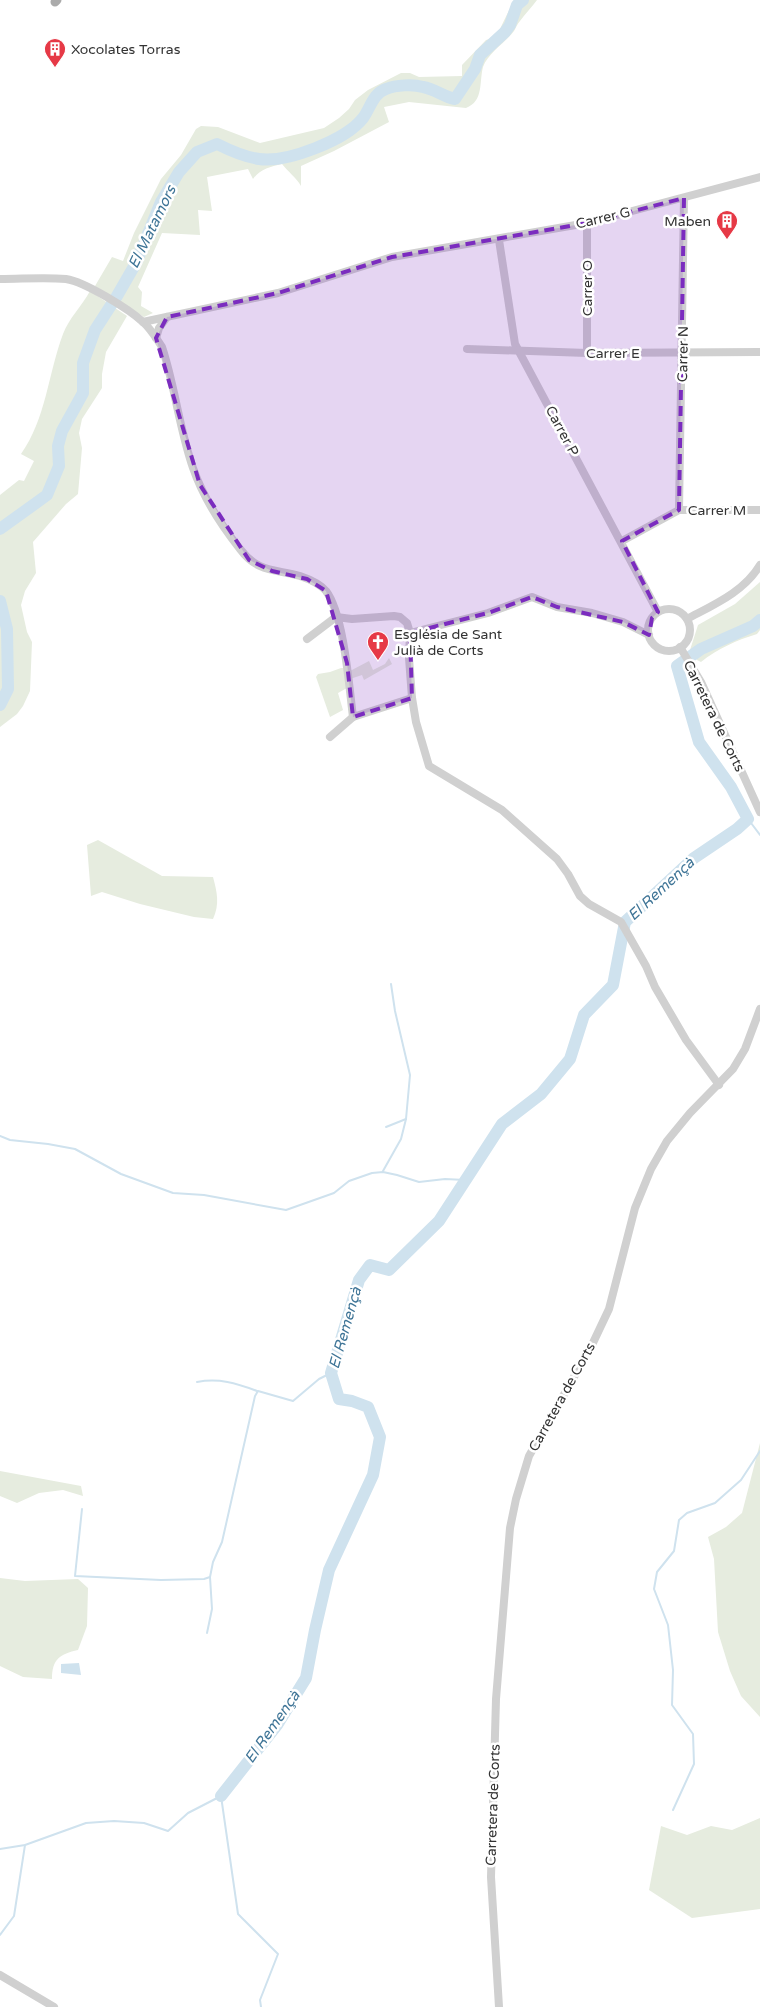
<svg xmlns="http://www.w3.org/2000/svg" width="760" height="2007" viewBox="0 0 760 2007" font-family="'Varela Round',sans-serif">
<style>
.green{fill:#e6ecdf}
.water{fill:#cfe2ee}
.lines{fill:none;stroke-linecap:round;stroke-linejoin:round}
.stream{stroke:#cfe2ee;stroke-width:2}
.river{stroke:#cfe2ee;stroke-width:12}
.minor{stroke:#d0d0d0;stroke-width:8}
.major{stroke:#ababab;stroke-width:9}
.marked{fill:#7b2cbf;fill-opacity:0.2;stroke:#7b2cbf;stroke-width:4;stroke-dasharray:10 6;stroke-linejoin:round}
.labels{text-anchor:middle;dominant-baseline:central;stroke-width:5;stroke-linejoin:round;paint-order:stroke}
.poi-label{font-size:14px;fill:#333;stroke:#fff;text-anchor:start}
.street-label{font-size:14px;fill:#333;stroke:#fff}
.water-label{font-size:15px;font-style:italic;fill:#3f7597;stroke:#fff}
</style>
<rect width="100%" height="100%" fill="#fff"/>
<g class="green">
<path d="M514 0H537C532 7 525 14 520 21 517 24 516 28 514 31 505 43 488 53 483 67 479 82 484 101 466 108L409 102 384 107 389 122 334 151 301 166V186C296 177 288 172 282 164 270 167 260 169 253 179L248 169 207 177 212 211 198 210 200 235 162 233 138 287 142 292 141 306 153 313 144 317 95 286 112 257 123 261 134 233 161 179 181 155 196 129 201 126 218 127 260 143 324 128 339 118 349 109 355 100 368 90 401 73H410L419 77 462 76V65L486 40 493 38 498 33Z"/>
<path d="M90 291 127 316 106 352 102 374V388L82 419 79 433 82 448 78 494 66 504 33 542 36 573 25 591 21 605 27 632 32 642 30 691 23 706 17 714 0 727V495L19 480 24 481 34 461 21 454C46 419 48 374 63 334 69 318 82 306 90 291Z"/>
<path d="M760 582V630L757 634C737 640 717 649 701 662L697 660 690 650 698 625 735 604Z"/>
<path d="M389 658 392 664 364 680 362 675 350 679V671L369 661 373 670 385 664Z"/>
<path d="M341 668H344L347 688 338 693 343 710 330 717 316 677 318 674 330 672Z"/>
<path d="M98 840 162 876 213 877C217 892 220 904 213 919L194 917 140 904 102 892 91 896 87 845Z"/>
<path d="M760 1443V1717L741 1696 730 1671 718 1632 714 1559 708 1537 726 1527 742 1513Z"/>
<path d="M0 1471 81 1486 83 1496 63 1490 39 1493 17 1503 0 1496Z"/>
<path d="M0 1578 25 1581 78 1579 88 1588 87 1626 78 1650C60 1654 52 1659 52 1679L23 1677 0 1666Z"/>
<path d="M760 1818V1909L692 1918 649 1890 661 1826 687 1835 711 1826 732 1830Z"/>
</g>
<path class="water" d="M79 1663 81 1675 61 1673V1664Z"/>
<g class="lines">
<g class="stream">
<path d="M748 819 760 835"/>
<path d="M386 1127 406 1119"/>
<path d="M0 1136 10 1140 48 1144 75 1149 121 1174 173 1193 204 1195 286 1210 334 1193 349 1181 372 1173 383 1172 397 1175 419 1182 445 1179 465 1180"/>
<path d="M383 1171 401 1139 406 1119 410 1075 395 1011 391 984"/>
<path d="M197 1382C219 1378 236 1383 257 1391"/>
<path d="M82 1509 75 1576 161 1580 204 1579 210 1577"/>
<path d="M207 1633 212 1609 210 1577 213 1562 222 1542 255 1396 258 1391 293 1401 319 1379 331 1373"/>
<path d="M673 1810 694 1764 693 1734 672 1705 673 1670 668 1625 654 1589 657 1572 674 1551 679 1520 687 1513 715 1503 741 1480 760 1451"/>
<path d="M0 1849 25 1845 86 1823 114 1821 144 1823 168 1831 188 1813 221 1796 238 1914 278 1954 260 2000 261 2007"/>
<path d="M0 1935 14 1916 25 1845"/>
</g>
<g class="river">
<path d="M0 529 47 495 59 466 58 446 62 431 83 393V363L95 330 117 296 136 263 161 202 179 172 197 152 217 144C231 151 244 157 259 159 287 163 346 140 363 118 370 109 373 93 386 89 396 85 413 84 423 87 435 89 444 97 455 99L475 69 480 55 505 32 510 25 517 5 523 0"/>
<path d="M0 601 7 629 8 689 0 705"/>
<path d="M221 1796 277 1725 306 1678 315 1630 329 1570 373 1475 380 1437 368 1407 352 1401 339 1399 331 1373 359 1280 370 1265 389 1270 439 1221 502 1124 541 1094 570 1059 584 1015 613 985 625 922 694 858 737 829 748 819 731 787 699 742 677 666 701 649 753 626 760 620"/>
</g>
<g class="minor">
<path d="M587 223V353"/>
<path d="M499 240 515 344 658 612"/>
<path d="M0 279C22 279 44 277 66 279 85 282 129 309 143 322 151 329 156 338 162 347 175 386 179 428 193 468 203 497 221 525 240 549 258 573 275 569 300 576 309 579 320 584 326 591 344 615 349 686 353 717L412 698"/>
<path d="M143 322 278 293 392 257 587 223 760 177"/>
<path d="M156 338 159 328 167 317"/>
<path d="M467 349 587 353 759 352"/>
<path d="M679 510 684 198"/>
<path d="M622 541 679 510H760"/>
<circle cx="669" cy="630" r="21"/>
<path d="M336 617 352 619 394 616 400 617 407 623 410 633 409 658 412 698 416 722 429 766 502 810 557 859 568 874 580 896 589 904 621 922 646 966 655 987 686 1040 719 1085"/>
<path d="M687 619C713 605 744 592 760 565"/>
<path d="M410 633 488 613 532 597 557 607 592 613 623 622 649 635"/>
<path d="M307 639 336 617"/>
<path d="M680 647 701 682 760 812"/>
<path d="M330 737 353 717"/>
<path d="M0 1975 54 2007"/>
<path d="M499 2007 491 1877 496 1699 510 1528 516 1499 529 1456 591 1347 609 1309 635 1208 651 1169 667 1141 690 1113 733 1069 745 1049 760 1009"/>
</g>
<path class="major" d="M55 2 57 0"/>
</g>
<path class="marked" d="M684 198 679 510 622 541 658 612 652 618 649 635 623 622 557 607 532 597 488 613 410 633 412 698 353 717 347 663 326 591 307 579 272 571 249 560 200 485 156 338 167 317 278 293 392 257 587 223Z"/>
<defs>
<g id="building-pin" transform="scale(1.125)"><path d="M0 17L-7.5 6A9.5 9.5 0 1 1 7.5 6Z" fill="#e63946" stroke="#fff"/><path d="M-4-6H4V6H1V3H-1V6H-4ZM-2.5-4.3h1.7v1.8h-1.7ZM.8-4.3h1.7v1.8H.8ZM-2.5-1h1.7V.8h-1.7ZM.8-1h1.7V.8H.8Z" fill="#fff"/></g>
<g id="church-pin" transform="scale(1.125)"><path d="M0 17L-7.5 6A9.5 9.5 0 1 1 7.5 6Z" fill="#e63946" stroke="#fff"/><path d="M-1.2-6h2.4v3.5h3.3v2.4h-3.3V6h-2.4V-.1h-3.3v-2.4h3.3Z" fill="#fff"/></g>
</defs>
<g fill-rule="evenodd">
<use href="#building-pin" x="55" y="49"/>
<use href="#building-pin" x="727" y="221"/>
<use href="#church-pin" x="378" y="642"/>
</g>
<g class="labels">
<g class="poi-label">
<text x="71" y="49">Xocolates Torras</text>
<text x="711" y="221" text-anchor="end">Maben</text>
<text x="394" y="634">Església de Sant<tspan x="394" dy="16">Julià de Corts</tspan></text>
</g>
<g class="street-label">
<text transform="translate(603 218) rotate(-13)">Carrer G</text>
<text transform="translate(587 288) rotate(-90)">Carrer O</text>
<text x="613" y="353">Carrer E</text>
<text transform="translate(683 354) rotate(-89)">Carrer N</text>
<text transform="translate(562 431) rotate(62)">Carrer P</text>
<text x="717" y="510">Carrer M</text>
<text transform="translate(714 716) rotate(64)">Carretera de Corts</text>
<text transform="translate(562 1397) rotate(-61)">Carretera de Corts</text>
<text transform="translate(493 1805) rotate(-88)">Carretera de Corts</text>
</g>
<g class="water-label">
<text transform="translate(152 227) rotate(-64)">El Matamors</text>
<text transform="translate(661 889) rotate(-43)">El Remençà</text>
<text transform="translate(345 1328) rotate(-74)">El Remençà</text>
<text transform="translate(272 1727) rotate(-55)">El Remençà</text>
</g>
</g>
</svg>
